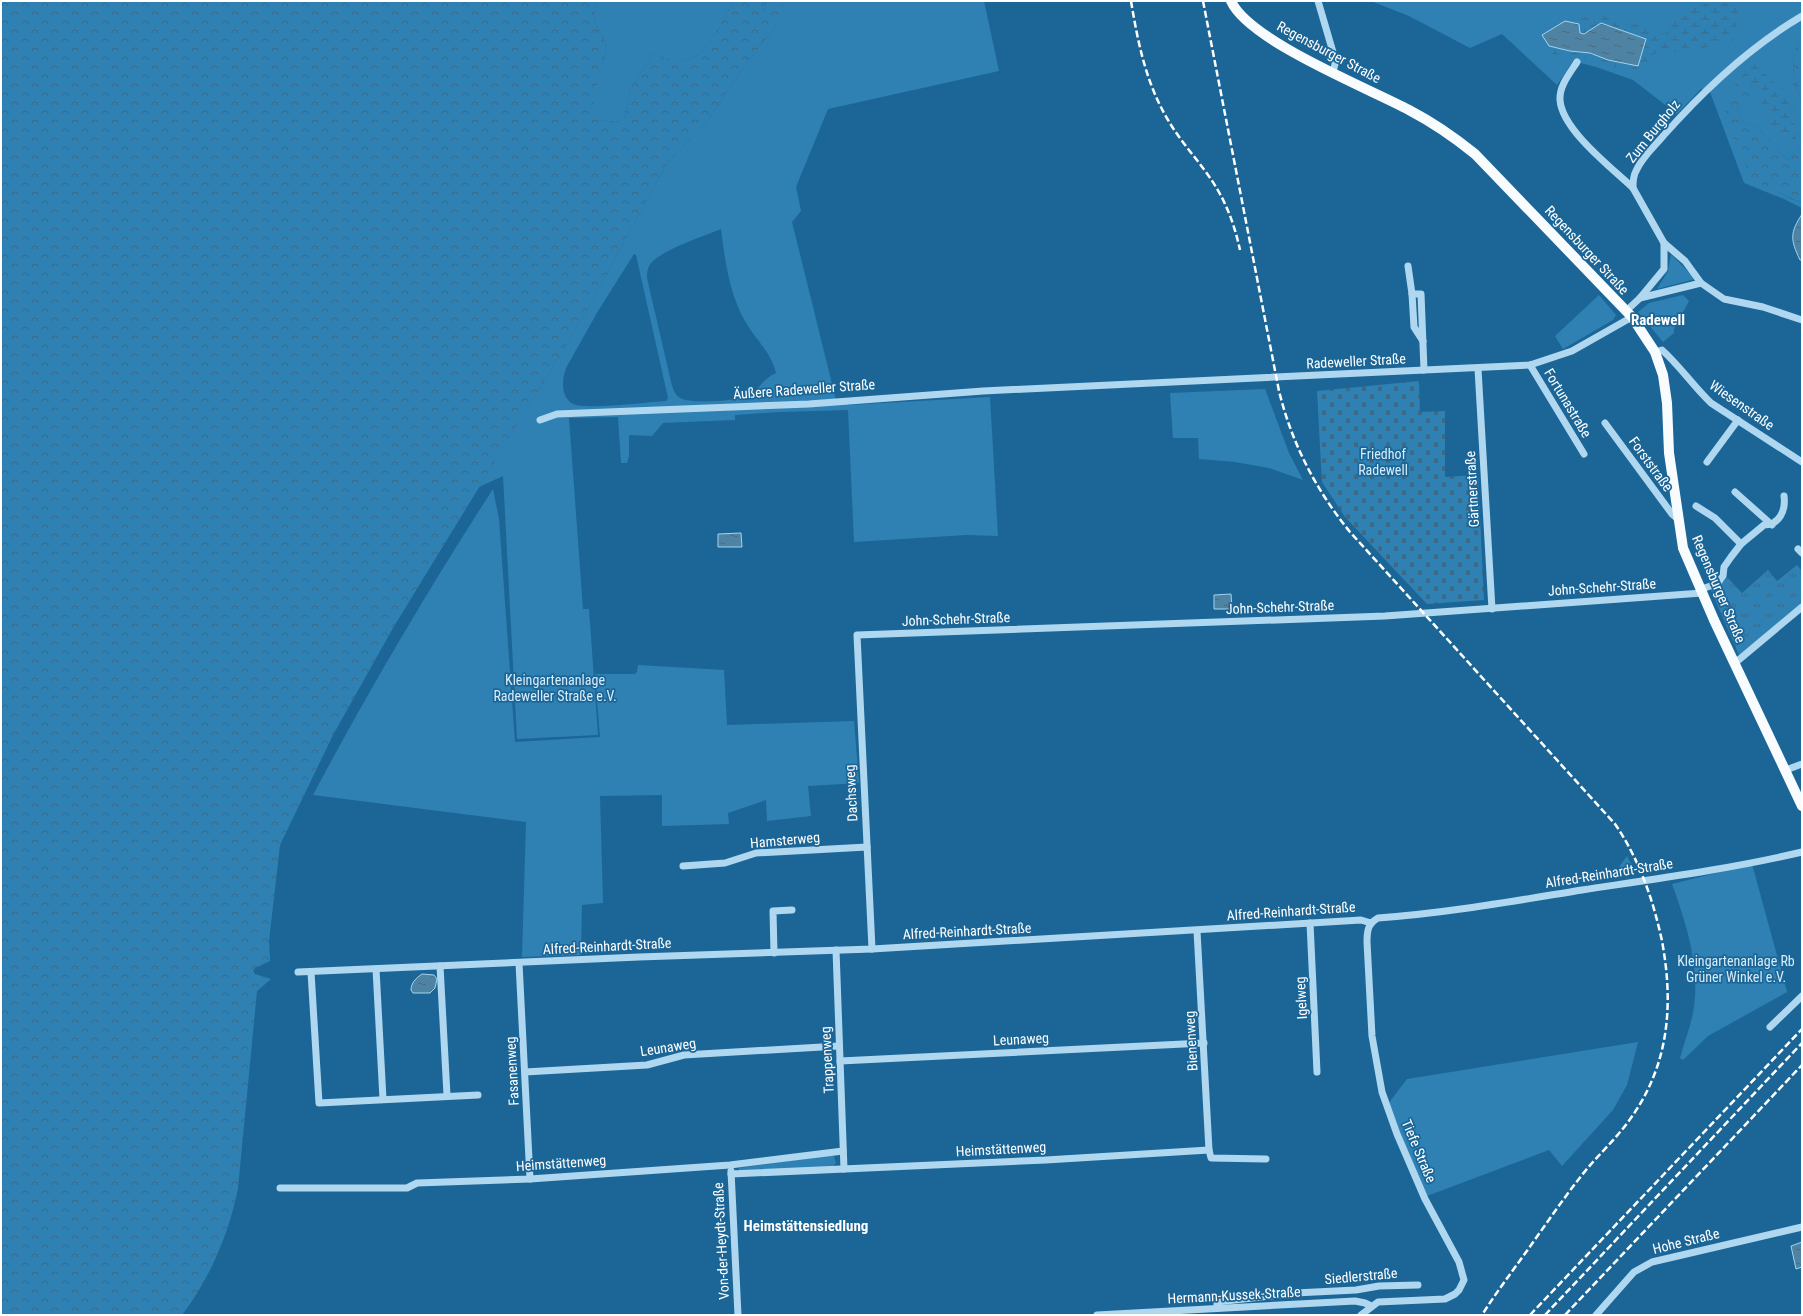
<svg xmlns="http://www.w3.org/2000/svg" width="1803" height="1316" viewBox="0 0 1803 1316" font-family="'Roboto Condensed',sans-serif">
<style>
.green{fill:#2f81b4;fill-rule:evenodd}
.forest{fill:url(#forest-crowns)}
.wetland{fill:url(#wetland-marsh)}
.cemetery{fill:url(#cemetery-stones)}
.park{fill:url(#park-tufts)}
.water{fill:url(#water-ripples);stroke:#a2d4f2}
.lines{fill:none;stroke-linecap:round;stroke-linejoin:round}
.minor{stroke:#afd7f0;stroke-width:7}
.major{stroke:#f8fcff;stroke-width:10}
.rail{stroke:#fff;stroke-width:2.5;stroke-dasharray:7 3;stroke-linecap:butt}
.labels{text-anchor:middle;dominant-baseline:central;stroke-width:3.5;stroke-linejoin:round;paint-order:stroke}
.street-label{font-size:14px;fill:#fff;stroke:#1b6697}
.park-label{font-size:14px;fill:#d6edfb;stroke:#1b6697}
.neighbourhood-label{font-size:15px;font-weight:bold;fill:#fff;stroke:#1b6697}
</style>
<defs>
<pattern id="forest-crowns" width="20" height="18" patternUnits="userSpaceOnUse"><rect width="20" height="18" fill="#2f81b4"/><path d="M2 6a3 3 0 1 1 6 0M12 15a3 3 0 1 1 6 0" fill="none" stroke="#3c6985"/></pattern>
<pattern id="wetland-marsh" width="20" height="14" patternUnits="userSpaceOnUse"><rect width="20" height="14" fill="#2f81b4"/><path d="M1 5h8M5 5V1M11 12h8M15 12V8" fill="none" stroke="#3c6985"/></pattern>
<pattern id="cemetery-stones" width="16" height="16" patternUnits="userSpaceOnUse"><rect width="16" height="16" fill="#2f81b4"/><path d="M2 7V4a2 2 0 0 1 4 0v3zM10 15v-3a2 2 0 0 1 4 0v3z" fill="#3c6985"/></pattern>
<pattern id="park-tufts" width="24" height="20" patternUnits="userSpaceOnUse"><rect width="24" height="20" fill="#2f81b4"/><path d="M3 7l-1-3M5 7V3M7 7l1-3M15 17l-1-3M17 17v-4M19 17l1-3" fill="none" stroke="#3c6985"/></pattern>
<pattern id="water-ripples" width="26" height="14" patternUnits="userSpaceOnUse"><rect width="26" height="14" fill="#4f83a4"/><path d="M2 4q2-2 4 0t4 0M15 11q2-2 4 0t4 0" fill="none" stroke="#4e6a7c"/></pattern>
</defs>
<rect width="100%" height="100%" fill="#1b6697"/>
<g class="green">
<path d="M597 1H734L719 28 701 53 690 59H668L653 54 631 88 624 119 616 122 596 120C588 106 598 80 602 65 603 61 606 55 606 50 606 29 587 31 597 1Z"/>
<path d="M767 1H984L999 71 828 109 796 187 801 211 792 222 836 400H847L848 405 990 397 998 536 966 535 854 542 848 410 779 412 735 415V420L663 423 652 436 629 435V456L627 463H621L618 417 569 418 583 609H589L598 735 517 739 503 476 479 487 585 314 657 181 669 161 708 120 747 62 781 19 776 2 763 14ZM721 229C725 260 729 293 745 321 755 339 771 352 776 373 763 378 758 392 745 397 733 401 691 404 680 398 676 396 674 391 672 386L647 278C647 273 647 268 651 263 662 250 704 236 721 229ZM634 254 636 255 668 398 666 401C649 402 586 410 573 404 560 397 562 379 566 368L598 311Z"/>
<path d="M1371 1H1802V43L1794 51 1793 83 1802 101V145L1788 160 1778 151 1761 130 1744 123 1736 109 1753 97 1731 89 1741 153 1752 179 1794 200 1802 202V208L1784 199 1744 183 1710 92 1701 89 1677 114 1633 80 1596 67 1573 61 1557 85 1502 34 1470 48 1409 16Z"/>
<path d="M1671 254 1695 279 1657 289 1668 271Z"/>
<path d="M1599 295 1616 315 1613 320 1563 349 1555 336Z"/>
<path d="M1683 295 1689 301 1674 329V333L1663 342 1638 312 1649 303Z"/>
<path d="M1265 389 1289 453 1303 480 1269 468 1235 462 1199 459 1198 438H1173L1170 393Z"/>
<path d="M493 489 499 519 515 742 600 737 595 674H635L637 672 638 665 724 670 727 725 854 721 859 783 808 786 811 816 767 821 766 800 728 813 729 824 662 826V795L600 796 603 903 582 905 581 955 522 957 526 822 313 795C369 690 429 588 493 489Z"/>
<path d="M1627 856 1636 874 1624 876 1622 873 1614 874Z"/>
<path d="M1752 864 1787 992 1708 1036 1683 1060 1680 1058C1684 1043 1690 1028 1693 1013 1701 969 1687 926 1672 884Z"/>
<path d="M1638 1042 1627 1085 1613 1110 1562 1166 1549 1150 1427 1196 1388 1104 1407 1079Z"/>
<path d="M829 1155 834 1156 836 1163 832 1167 739 1171V1168Z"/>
</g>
<g class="forest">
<path d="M1 1H597C587 31 606 29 606 50 606 54 604 59 603 62 599 77 589 107 597 120L616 122 624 119 631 88 653 54 668 59H690L701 53 719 28 734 1H767L763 13 776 2H780L785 7 781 19 747 62 708 120 669 161 657 181 585 314 393 628 333 735 280 845 269 941 270 961 255 968 253 971 255 974 271 979 257 991 238 1188C229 1234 210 1278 182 1315H1Z"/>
<path d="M1802 43V101L1793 83 1794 51Z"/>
<path d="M1745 72 1757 75 1754 97 1736 109 1744 123 1761 130 1778 151 1788 160 1802 145V202L1795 200 1752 180 1729 128 1724 108 1731 89Z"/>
</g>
<g class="wetland">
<path d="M1707 1H1738C1740 15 1734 28 1733 42L1693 50 1654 54 1640 70 1612 67 1580 57 1551 54 1554 47 1570 51 1590 53 1608 60 1638 66 1646 39 1584 34 1580 33 1579 24 1565 21 1596 14 1640 25 1665 34 1677 13 1705 4Z"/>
<path d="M1751 61 1792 98 1796 140 1791 147 1772 127 1760 99 1745 74V65Z"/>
</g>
<path class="cemetery" d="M1419 381 1420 412 1445 411V477L1478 475 1484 600 1427 604 1345 517 1322 482 1317 391Z"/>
<path class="park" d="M1797 565 1802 571V604L1739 655 1711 590 1728 578 1742 593 1768 570 1777 581Z"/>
<g class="water">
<path d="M1565 21 1579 24 1580 33 1584 34 1601 23 1646 39 1638 66 1608 60 1590 53 1570 51 1549 46 1542 35Z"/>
<path d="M1802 214V260H1800C1790 239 1790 233 1802 214Z"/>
<path d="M741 533 742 547H718V534Z"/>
<path d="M1231 594 1232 609H1214V595Z"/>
<path d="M422 974 434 975 437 979 435 988 430 993H413L411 990C411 983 416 978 422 974Z"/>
<path d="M1802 1242V1267L1796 1269 1791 1246Z"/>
</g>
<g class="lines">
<g class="minor">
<path d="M1318 1 1335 59V64L1333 72"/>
<path d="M1577 62C1570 73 1559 86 1560 100 1562 130 1612 168 1633 188"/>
<path d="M1664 243 1685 261 1701 283"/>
<path d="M1408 266 1412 294H1421L1424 370"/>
<path d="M1412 294 1414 327 1423 341"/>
<path d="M1640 298 1664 269V243L1633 188C1633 182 1633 176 1636 171 1642 157 1655 146 1664 135 1703 91 1751 46 1802 16"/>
<path d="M1626 311 1640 298 1701 283 1724 299 1763 307 1802 320"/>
<path d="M1655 352 1662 350C1680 366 1693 386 1711 403L1802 462"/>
<path d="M1530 365 1584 454"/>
<path d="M1478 369 1492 609"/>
<path d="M540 420 557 414 809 404 983 391 1530 365 1572 351 1632 317"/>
<path d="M1605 423 1672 514 1678 519"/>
<path d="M1707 462 1738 420"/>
<path d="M1735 492 1772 525"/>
<path d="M1696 506 1715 518 1741 544"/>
<path d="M1798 549 1802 553"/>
<path d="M1701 589 1717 584 1723 576 1724 567 1731 557 1741 544 1764 525C1779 525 1786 511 1784 496"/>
<path d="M1735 663 1802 607"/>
<path d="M1786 770 1802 764"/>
<path d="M683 866 725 863 756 853 867 847"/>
<path d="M1310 923 1317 1072"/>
<path d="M1197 931 1209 1150"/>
<path d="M872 949 857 635 1385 616 1702 593"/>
<path d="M836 950 844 1169"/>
<path d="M774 953 773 911 792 910"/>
<path d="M519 963 530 1179"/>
<path d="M440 966 447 1095"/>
<path d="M376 969 383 1099"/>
<path d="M298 972 639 957 872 949 1361 920 1371 923"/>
<path d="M311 972 319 1103 478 1095"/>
<path d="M1770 1027 1802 996"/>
<path d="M840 1061 1204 1043"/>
<path d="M525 1072 647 1065 684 1055 839 1046"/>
<path d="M731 1171 738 1315"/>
<path d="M731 1174 1046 1160 1209 1150 1211 1158 1266 1159"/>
<path d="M280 1188H407L417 1183 530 1179 730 1165 843 1151"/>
<path d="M1217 1308V1302L1295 1293 1356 1290 1379 1286 1418 1285"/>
<path d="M1097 1315 1355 1301 1365 1303 1371 1306"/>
<path d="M1361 1315 1378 1302 1445 1299 1455 1294 1459 1290 1464 1280 1459 1262 1425 1199 1397 1134 1382 1092 1372 1036 1367 942C1367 930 1368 924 1378 918 1447 913 1514 901 1582 890 1655 879 1730 869 1802 852"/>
<path d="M1596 1315 1634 1272 1652 1262 1802 1227"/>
</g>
<path class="major" d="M1231 1C1249 41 1368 88 1409 110 1432 122 1454 137 1475 154L1632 317 1655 352 1663 375 1667 403 1669 453 1683 548 1714 620 1802 806"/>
<g class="rail">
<path d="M1131 1C1138 43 1146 83 1168 120 1182 144 1202 164 1216 187 1228 207 1235 227 1240 250"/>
<path d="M1203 1 1279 391C1292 444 1316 490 1350 532L1615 824C1639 859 1653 899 1662 941 1674 1006 1669 1067 1628 1122 1614 1141 1597 1156 1582 1175 1566 1195 1551 1217 1536 1238 1518 1264 1499 1288 1482 1315"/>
<path d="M1530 1315 1802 1029"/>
<path d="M1545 1315 1802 1043"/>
<path d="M1565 1315 1802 1065"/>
</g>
</g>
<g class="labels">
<g class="street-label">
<text transform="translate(1329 52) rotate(28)">Regensburger Straße</text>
<text transform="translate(1653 131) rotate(-51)">Zum Burgholz</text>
<text transform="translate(1587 250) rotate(47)">Regensburger Straße</text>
<text transform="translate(1356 361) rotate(-3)">Radeweller Straße</text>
<text transform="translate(804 389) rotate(-4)">Äußere Radeweller Straße</text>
<text transform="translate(1568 403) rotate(59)">Fortunastraße</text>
<text transform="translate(1742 405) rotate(35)">Wiesenstraße</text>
<text transform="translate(1651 464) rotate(54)">Forststraße</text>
<text transform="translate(1472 489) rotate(-93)">Gärtnerstraße</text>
<text transform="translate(1602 587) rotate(-4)">John-Schehr-Straße</text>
<text transform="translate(1719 589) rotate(67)">Regensburger Straße</text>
<text transform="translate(1280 607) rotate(-2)">John-Schehr-Straße</text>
<text transform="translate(956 619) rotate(-2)">John-Schehr-Straße</text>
<text transform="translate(851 793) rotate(-93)">Dachsweg</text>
<text transform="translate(785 840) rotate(-5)">Hamsterweg</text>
<text transform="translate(1609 873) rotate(-9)">Alfred-Reinhardt-Straße</text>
<text transform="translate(1291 911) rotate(-4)">Alfred-Reinhardt-Straße</text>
<text transform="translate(967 931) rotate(-3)">Alfred-Reinhardt-Straße</text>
<text transform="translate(607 946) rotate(-3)">Alfred-Reinhardt-Straße</text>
<text transform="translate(1301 998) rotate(-93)">Igelweg</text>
<text transform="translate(1021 1039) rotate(-3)">Leunaweg</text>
<text transform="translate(1191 1041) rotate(-93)">Bienenweg</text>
<text transform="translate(668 1047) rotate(-9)">Leunaweg</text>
<text transform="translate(827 1060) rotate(-93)">Trappenweg</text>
<text transform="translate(512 1071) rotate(-93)">Fasanenweg</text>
<text transform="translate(1001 1149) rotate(-3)">Heimstättenweg</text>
<text transform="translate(1419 1151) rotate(67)">Tiefe Straße</text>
<text transform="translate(561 1163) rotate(-4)">Heimstättenweg</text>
<text transform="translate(721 1241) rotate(-93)">Von-der-Heydt-Straße</text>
<text transform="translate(1686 1241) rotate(-14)">Hohe Straße</text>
<text transform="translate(1361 1276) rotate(-5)">Siedlerstraße</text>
<text transform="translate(1234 1295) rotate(-3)">Hermann-Kussek-Straße</text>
</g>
<g class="park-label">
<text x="1383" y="454">Friedhof<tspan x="1383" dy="16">Radewell</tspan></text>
<text x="555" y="680">Kleingartenanlage<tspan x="555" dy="16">Radeweller Straße e.V.</tspan></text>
<text x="1736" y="961">Kleingartenanlage Rb<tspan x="1736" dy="16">Grüner Winkel e.V.</tspan></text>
</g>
<g class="neighbourhood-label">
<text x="1658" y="320">Radewell</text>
<text x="806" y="1226">Heimstättensiedlung</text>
</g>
</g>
<rect width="1803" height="1316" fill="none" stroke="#ffffff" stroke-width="4"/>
</svg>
